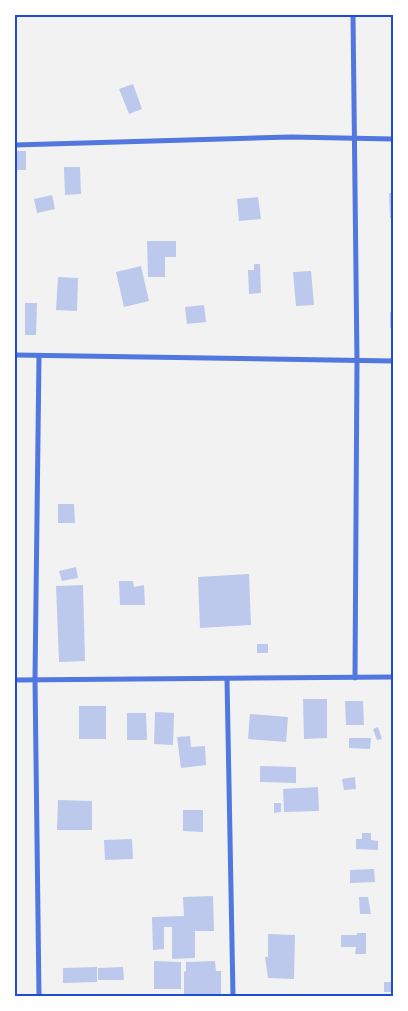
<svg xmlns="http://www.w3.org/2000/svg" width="408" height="1011" viewBox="0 0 408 1011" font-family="Barlow,sans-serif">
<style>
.building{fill:#bdc9ec}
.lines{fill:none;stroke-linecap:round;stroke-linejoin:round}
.minor{stroke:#5277de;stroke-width:5}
.neatline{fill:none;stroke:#1d4ed8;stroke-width:2}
</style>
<rect width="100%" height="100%" fill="#f2f2f2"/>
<g class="building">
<path d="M133 84 142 109 129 114 119 89Z"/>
<rect x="15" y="151" width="11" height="19"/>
<path d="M64 167H80L81 194 65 195Z"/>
<path d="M389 193H393V218H390Z"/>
<path d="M52 195 55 209 37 213 34 199Z"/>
<path d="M258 197 261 219 239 221 237 199Z"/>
<path d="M147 241H176V257H165V277H148Z"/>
<path d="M254 264H260L261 293 249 294 248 270H254Z"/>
<path d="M141 266 149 301 124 307 116 272Z"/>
<path d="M311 271 314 305 296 306 293 272Z"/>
<path d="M58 277 78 278 77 311 56 310Z"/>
<path d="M25 303H37L36 335H25Z"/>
<path d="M204 305 206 322 187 324 185 307Z"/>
<rect x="390" y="312" width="3" height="16"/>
<path d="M58 504H74L75 523H58Z"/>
<path d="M76 567 78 578 62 581 59 571Z"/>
<path d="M249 574 251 625 200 628 198 577Z"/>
<path d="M119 581H133L134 587 144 585 145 605H120Z"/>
<path d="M83 585 85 661 59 662 56 586Z"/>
<rect x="257" y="644" width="11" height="9"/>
<path d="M303 699H327V738L304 739Z"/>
<path d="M345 701H363L364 725H346Z"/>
<rect x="79" y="706" width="27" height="33"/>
<path d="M155 712 174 713 173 745 154 744Z"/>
<path d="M127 713H146L147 740H127Z"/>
<path d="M250 714 288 717 286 742 248 739Z"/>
<path d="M378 727 382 739 377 740 373 729Z"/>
<path d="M190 736 191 747 205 746 206 765 181 768 177 737Z"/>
<path d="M349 738H371L370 749 349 748Z"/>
<path d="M260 766 296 767V783L260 782Z"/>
<path d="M355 777 356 789 344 790 342 779Z"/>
<path d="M318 787 319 811 284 812 283 789Z"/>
<path d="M58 800 92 801V830H57Z"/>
<path d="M274 803H281V812L274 813Z"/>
<path d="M183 810H203V832L183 831Z"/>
<path d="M362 833H371V840L378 841V850L356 849V839H362Z"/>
<path d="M132 839 133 859 105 860 104 840Z"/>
<path d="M374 869 375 882 350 883V870Z"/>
<path d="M213 896 214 931H195V958L172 959V927H164V949L153 950 152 917 184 916 183 897Z"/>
<path d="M359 897H368L371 914H360Z"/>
<path d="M357 933H366V954H355L356 947H341V935H357Z"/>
<path d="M268 934 295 935 294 979 268 978 265 957H268Z"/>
<path d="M154 961 181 962V989H154Z"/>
<path d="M215 961 216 971H221V996H184V972L186 971V962Z"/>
<path d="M97 967V982L63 983V968Z"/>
<path d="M123 967 124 980H98V968Z"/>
<rect x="384" y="982" width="9" height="10"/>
</g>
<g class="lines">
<g class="minor">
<path d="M353 15 357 361 355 678"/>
<path d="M15 145 291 137 393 139"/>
<path d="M15 355 393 361"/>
<path d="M39 356 35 679 39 996"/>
<path d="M227 679 233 996"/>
<path d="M15 680 393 677"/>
</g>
</g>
<rect width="408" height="1011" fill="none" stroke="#ffffff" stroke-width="32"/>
<rect x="16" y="16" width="376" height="979" class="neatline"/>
</svg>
